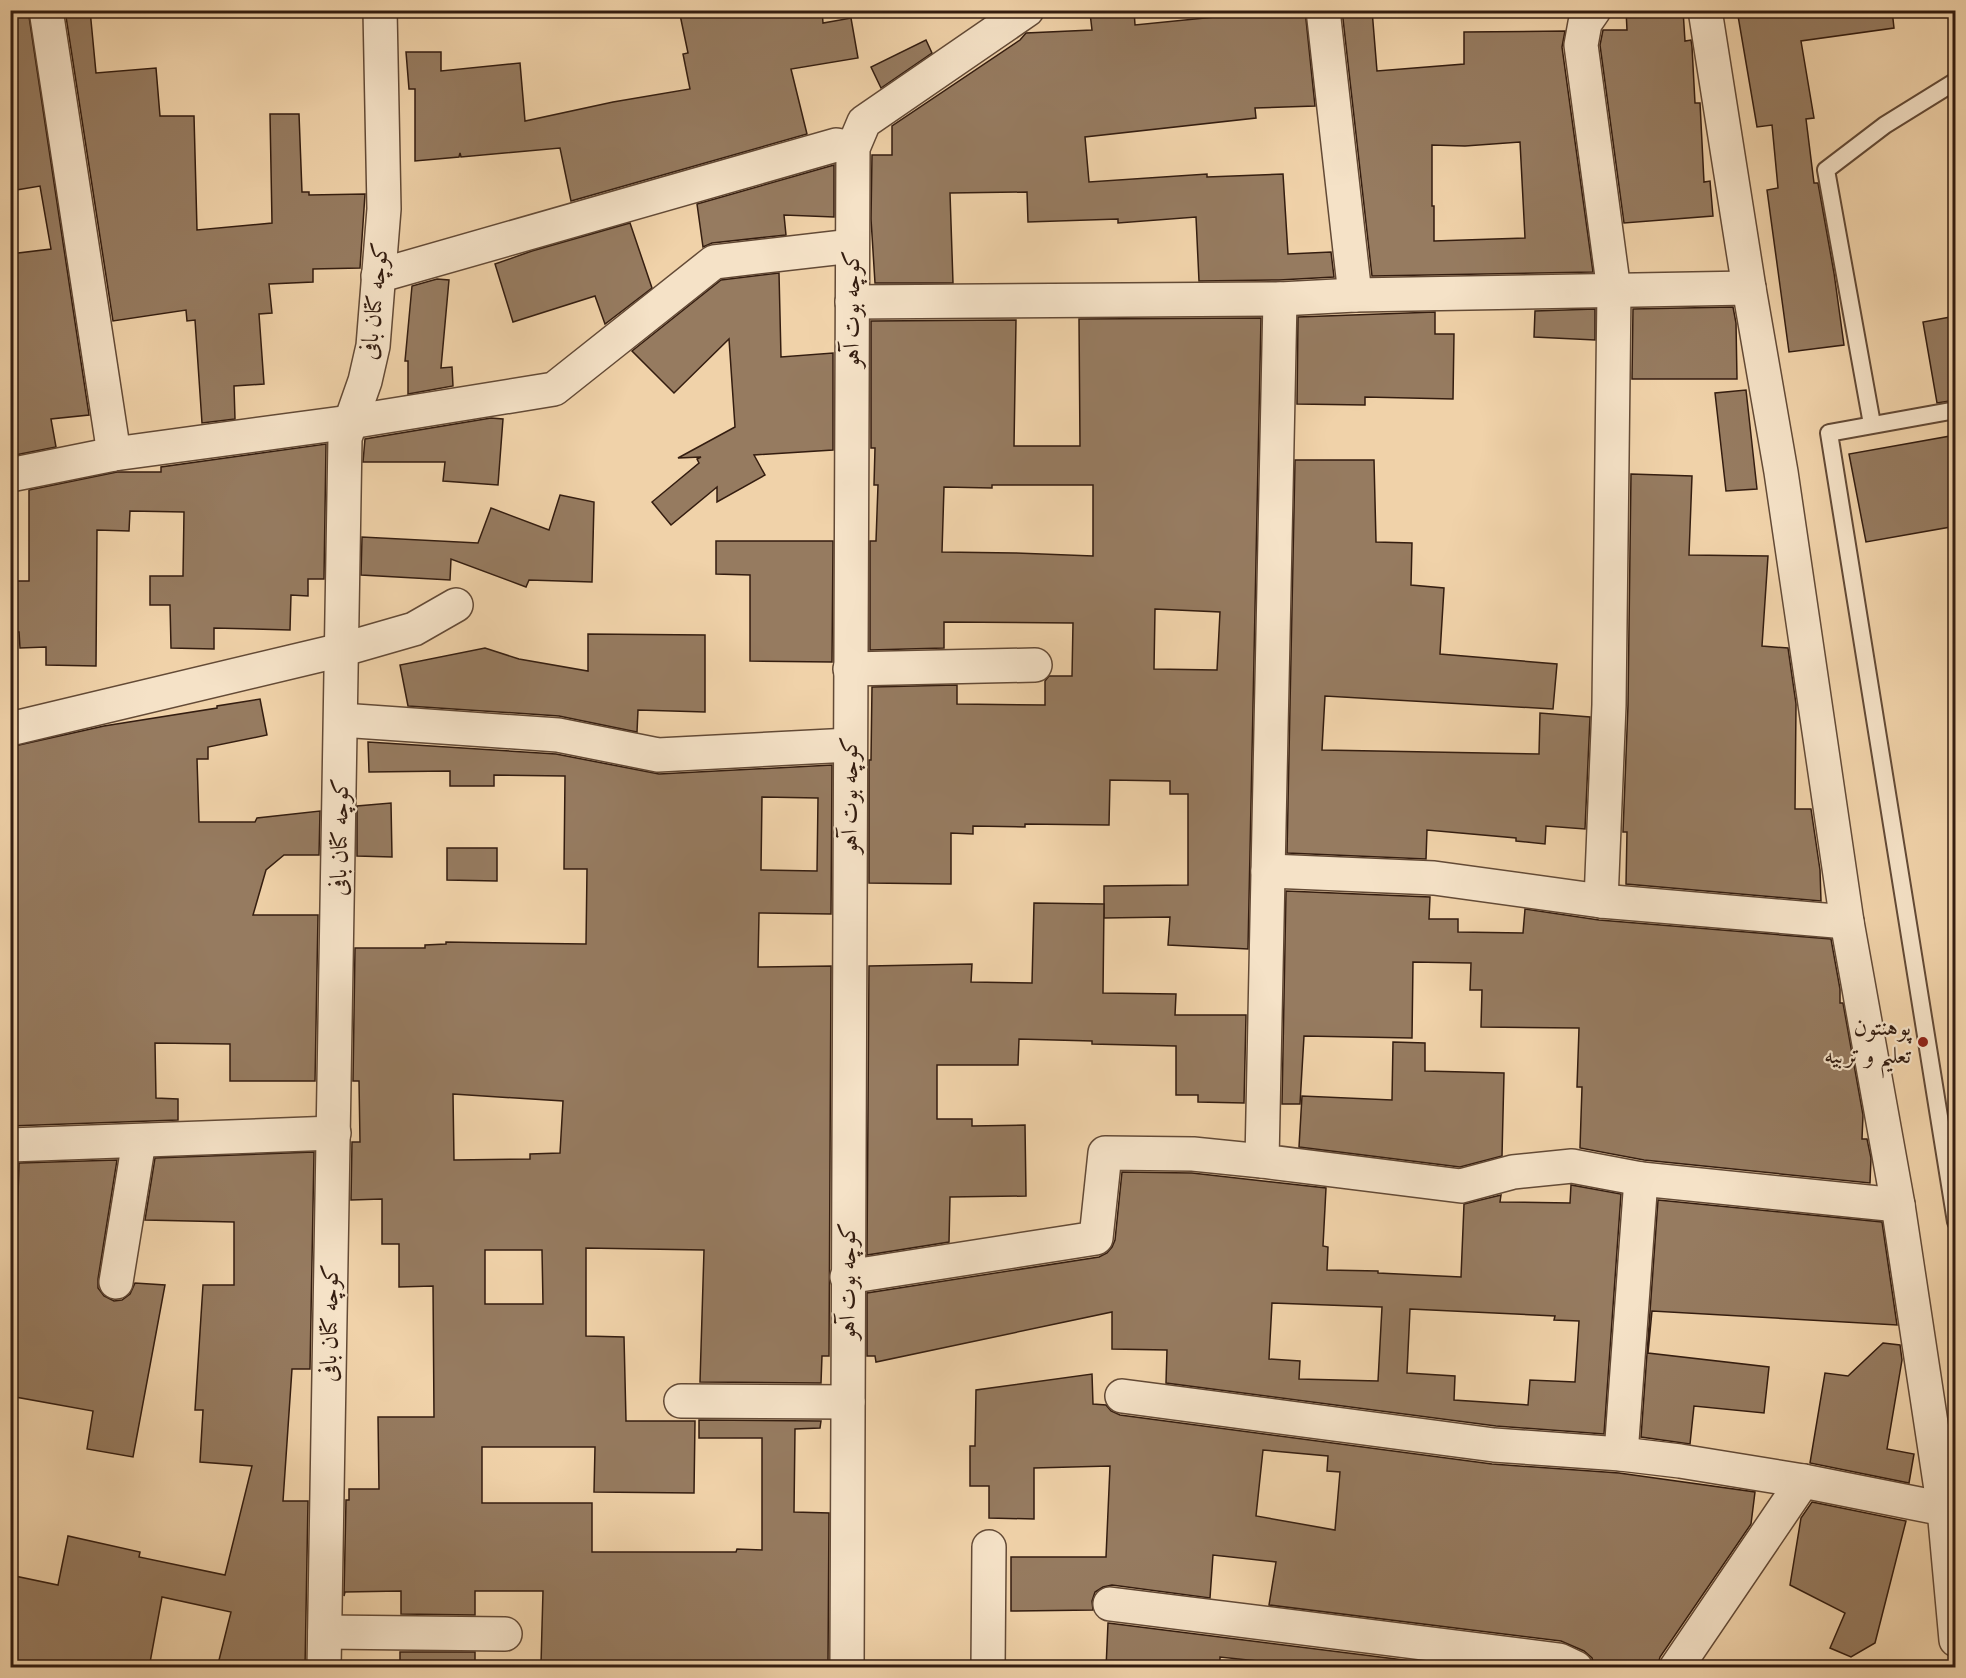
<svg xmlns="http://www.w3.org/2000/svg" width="1966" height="1678" viewBox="0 0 1966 1678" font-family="'IM FELL DW Pica',Amiri,serif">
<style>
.building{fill:#967b60;stroke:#341d10;stroke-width:1.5;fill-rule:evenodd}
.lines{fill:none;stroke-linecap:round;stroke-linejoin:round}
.lane-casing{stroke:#634a36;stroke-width:20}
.street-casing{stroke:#634a36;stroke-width:36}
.lane{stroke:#f5e2c7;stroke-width:16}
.street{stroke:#f5e2c7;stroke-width:33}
.poi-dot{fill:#8f2418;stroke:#f5e2c7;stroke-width:2}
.labels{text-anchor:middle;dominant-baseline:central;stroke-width:4.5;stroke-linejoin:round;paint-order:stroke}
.street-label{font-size:24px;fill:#341d10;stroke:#f5e2c7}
.poi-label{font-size:24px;fill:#341d10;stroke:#f5e2c7;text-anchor:end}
</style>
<rect width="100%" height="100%" fill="#f0d2a9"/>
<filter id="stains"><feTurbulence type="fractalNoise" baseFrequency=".00333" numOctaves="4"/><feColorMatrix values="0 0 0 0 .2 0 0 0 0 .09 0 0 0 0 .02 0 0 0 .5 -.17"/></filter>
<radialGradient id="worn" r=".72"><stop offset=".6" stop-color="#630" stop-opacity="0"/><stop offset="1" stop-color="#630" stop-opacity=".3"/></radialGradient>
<g class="building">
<path d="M10 10H28L89 415 51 419 56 447 10 456V254L51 249 40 186 10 191Z"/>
<path d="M65 10H90L96 73 156 68 160 116H194L197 230 272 223 270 114H299L302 192H309V195L365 194 360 268 313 269V282L269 284 272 313 259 314 264 384 234 386 235 419 202 423 195 320 187 321 186 310 113 321Z"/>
<path d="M679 10H822L823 23 851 18 858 58 791 69 807 134 571 201 560 148 461 157 460 153 459 157 415 161V89H409L406 52H441V71L520 63 525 121 613 102 690 89 683 54 688 53Z"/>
<path d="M1115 10H1134L1135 25 1265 12V10H1305L1315 106 1255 108 1256 118 1085 137 1089 182 1207 174V177L1283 174 1288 254 1331 252 1334 277 1279 280 1199 281 1196 217 1118 223V219L1028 222 1027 192 950 193 953 283H875L871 219 872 155H892V126L1020 40 1026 33 1092 30 1090 13Z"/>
<path d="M1342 10H1372L1377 71 1464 64V32L1565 31 1562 47 1593 272 1372 276ZM1520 142 1525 238 1434 241V206H1432V145L1465 146Z"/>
<path d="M1626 10H1683L1685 41 1691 40 1692 47 1695 103H1700L1704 182 1710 181 1713 216 1624 223 1600 45 1603 30H1627Z"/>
<path d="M1737 10H1892L1894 28 1801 41 1814 118 1806 119 1814 183H1818L1834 273 1844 345 1789 352 1767 190 1778 188 1772 125 1757 127Z"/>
<path d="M926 40 932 53 881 88 871 67Z"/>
<path d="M834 165V217L784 215 786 235 712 243 703 247 697 204Z"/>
<path d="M630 223 652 288 605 324 595 296 513 322 495 264 532 251Z"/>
<path d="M779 273 781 357 833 353V450L754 455 765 475 717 502V487L671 525 652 502 699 463 697 459 701 457 678 458 735 427 729 339 674 393 632 351 721 280Z"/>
<path d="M437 279 449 280 441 368 452 367 453 386 408 394V361H405L412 286Z"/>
<path d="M1733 307 1736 323 1737 379H1632L1633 309Z"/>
<path d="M1595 309V340L1534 337 1535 311Z"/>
<path d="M1435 312V334H1454L1453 399 1365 397V405L1297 404 1298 317Z"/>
<path d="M1956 316V400L1937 403 1923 322Z"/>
<path d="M1261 318 1248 949 1168 945 1170 917 1104 918V886L1188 885V794H1170V781L1110 780 1109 825 1025 824V827L973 826V834L951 833V884L869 883V760H871L872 687 957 685V704L1045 705V681L1049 676H1072L1073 623 944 622V648L870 650V541H876L878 485H874L875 448H871V321L1016 320 1014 446H1080L1079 319ZM992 485H1093V556L1015 553 942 552 944 487 992 488ZM1155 609 1220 612 1217 670 1154 669Z"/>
<path d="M1746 390 1757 489 1726 491 1715 393Z"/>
<path d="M491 418 503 419 498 485 443 481 445 462H363L365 439Z"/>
<path d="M1956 435V526L1866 542 1849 454Z"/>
<path d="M326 444 324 579H308V596L291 595 290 630 214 628V649L171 648 170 605H150V576H183L184 512 130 511 129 531 97 530 96 666 46 665V647L20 648 19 632H10V581H29V490L117 472H161V467Z"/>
<path d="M1295 460H1374L1376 542 1412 543 1411 585 1444 588 1440 654 1557 664 1553 709 1325 696 1322 750 1539 754 1540 713 1590 717 1585 829 1546 826 1545 844 1516 841V838L1427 830 1426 859 1287 853Z"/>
<path d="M1631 474 1692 476 1689 555 1768 556 1762 646 1788 648 1796 704 1795 809H1811L1820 870 1821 901 1626 884 1627 832H1623L1628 705Z"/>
<path d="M560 495 594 502 592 582 529 580 526 587 451 559 450 580 361 575 362 537 478 543 491 508 549 530Z"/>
<path d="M716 541H833L832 662 750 661V575L716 574Z"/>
<path d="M588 634 705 635V712L638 710 637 732 559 716 408 706 400 665 485 648 519 659 588 671Z"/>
<path d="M260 699 267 735 208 747V759H197L199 822H255L257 818 320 811 319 855H284L266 870 253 915H318L315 1081H230V1044L155 1043 156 1098 178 1099V1120L10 1126V747L104 726 217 708V706Z"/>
<path d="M368 742 556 754 659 774 832 765 831 914 759 913 758 967 831 966 829 1356H822L821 1383 700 1382 704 1250 586 1248V1336L624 1337 626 1421H695L694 1493 594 1492 595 1447H482V1503H592V1552H736L737 1549 762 1550V1438H699V1420L821 1421 820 1428 795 1429 794 1512 829 1513 828 1665 765 1664V1668H585V1664H541L543 1591H475V1615L401 1614V1591L345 1592 344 1596 346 1500H349V1489H379L378 1417H434L433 1286 399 1287V1244H382V1199L351 1200 352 1142H360L359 1081H353L355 948H425V945L446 944V942L586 944 587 869H564L565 776 494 775V786H450V771L369 772ZM762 797 818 798 817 871 761 870ZM453 1094 563 1101 560 1153 530 1154V1159L454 1160ZM485 1250H542L543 1304H485Z"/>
<path d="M391 803 392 857 357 856V806Z"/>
<path d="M447 848H497V881L447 880Z"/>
<path d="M1286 891 1430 897 1429 919H1458V932L1523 933 1525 909 1599 920 1831 939 1840 989V1003H1843L1863 1115 1862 1139H1867L1871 1158 1870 1183 1644 1160 1580 1148 1582 1087H1577L1579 1028 1481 1027 1482 990H1470L1471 963 1413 962 1412 1038 1304 1036 1300 1104H1282Z"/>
<path d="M1034 903 1104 904 1103 993 1176 994 1175 1015H1246L1244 1103 1198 1102V1095H1176V1046L1092 1044V1041L1019 1039 1018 1065H937V1119H972V1126L1025 1125 1026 1196 950 1197 949 1242 867 1255 869 966 972 964 971 982 1032 983Z"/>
<path d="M1393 1042 1425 1043V1071L1504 1073 1502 1156 1460 1167 1299 1147 1302 1096 1392 1100Z"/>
<path d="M314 1152 310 1369H292L283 1501H308L305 1668H217L231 1612 162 1597 149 1668H10V1575L58 1585 68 1536 140 1552 139 1557 225 1575 252 1466 200 1462 203 1410H195L203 1285H234V1222L145 1220 155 1158Z"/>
<path d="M117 1160 98 1279V1288L104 1296 114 1301 122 1300 130 1294 135 1283 165 1285 133 1457 87 1449 93 1411 10 1396V1226L17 1227 19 1163Z"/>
<path d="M1122 1172 1192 1173 1326 1188 1323 1246 1328 1247 1327 1270 1378 1271V1273L1461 1277 1464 1204 1501 1195 1500 1202 1570 1203 1571 1185 1621 1194 1604 1434 1496 1426 1166 1383 1167 1350 1112 1349V1312L876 1362 875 1356H867V1293L1099 1257 1107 1253 1112 1247 1115 1240ZM1272 1303 1382 1307 1378 1381 1299 1379 1300 1361 1269 1359ZM1410 1309 1555 1316 1554 1320 1579 1321 1575 1382 1530 1380 1528 1405 1454 1400 1455 1376 1407 1373Z"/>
<path d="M1658 1200 1882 1222 1897 1325 1652 1311 1648 1353 1769 1367 1764 1413 1694 1406 1690 1444 1641 1437Z"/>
<path d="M1883 1343 1900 1345 1902 1360 1887 1449 1914 1454 1909 1483 1810 1463 1825 1373 1848 1376Z"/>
<path d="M1092 1374 1093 1404 1106 1405 1111 1411 1120 1415 1492 1464 1619 1473 1755 1492 1751 1524 1660 1657 1657 1668H1595L1592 1658 1584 1651 1561 1641 1269 1605 1276 1562 1213 1555 1210 1598 1112 1585 1103 1587 1095 1592 1092 1601 1093 1610 1011 1611V1557H1106L1110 1466 1034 1468V1519L989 1518V1486H970V1446H975L976 1390ZM1263 1450 1328 1456 1327 1471 1340 1472 1335 1530 1256 1516Z"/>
<path d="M1812 1502 1906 1521 1875 1643 1851 1657 1830 1648 1845 1613 1790 1585 1801 1518Z"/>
<path d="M1108 1623 1468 1668H1379L1331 1662 1330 1668H1322L1220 1657V1667L1106 1668Z"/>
<rect x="400" y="1652" width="75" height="16"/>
</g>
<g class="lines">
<g class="lane-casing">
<g id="lane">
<path d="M1956 410 1829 433 1956 1222"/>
<path d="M1872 424 1826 170 1885 125 1956 81"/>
</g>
</g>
<g class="street-casing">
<g id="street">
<path d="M46 10 114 454"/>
<path d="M1323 10 1355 295"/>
<path d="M1594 10 1585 23 1581 45 1614 291 1609 705 1601 901"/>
<path d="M1705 10 1749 288 1781 472 1847 922 1898 1205 1944 1509 1956 1640"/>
<path d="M378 276 836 145 853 148"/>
<path d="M1280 299 1262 1161 1461 1186 1513 1172 1572 1166 1641 1179 1898 1205"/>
<path d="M852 302 1280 299 1355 295 1749 288"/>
<path d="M10 475 114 454 350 422 554 389 714 262 852 246"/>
<path d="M850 669 1035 665"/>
<path d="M341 720 558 735 658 755 850 745"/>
<path d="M10 729 341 650 414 629 456 605"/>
<path d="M1268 871 1434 878 1601 901 1847 922"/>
<path d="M10 1145 334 1133"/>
<path d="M847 1277 1096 1238 1105 1153 1193 1154 1262 1161"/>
<path d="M116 1282 139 1141"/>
<path d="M1122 1396 1494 1445 1621 1454 1680 1461 1803 1481 1944 1509"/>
<path d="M681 1401 848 1402"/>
<path d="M1621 1454 1641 1179"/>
<path d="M1110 1604 1559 1660 1576 1668"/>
<path d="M325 1632 505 1634"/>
<path d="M324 1668 345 438 365 381 373 346 384 209 380 10"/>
<path d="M847 1668 853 148 864 122 1027 10"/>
<path d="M988 1668 989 1547"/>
<path d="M1676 1668 1803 1481"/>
</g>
</g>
<use href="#lane" class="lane"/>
<use href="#street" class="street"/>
</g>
<circle class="poi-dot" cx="1923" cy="1042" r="6"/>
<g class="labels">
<g class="street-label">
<text transform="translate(375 301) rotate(-84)">کوچه کتان بافی</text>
<text transform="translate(852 309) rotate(-90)">کوچه بوت آهو</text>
<text transform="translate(850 795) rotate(-90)">کوچه بوت آهو</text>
<text transform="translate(340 837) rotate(-89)">کوچه کتان بافی</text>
<text transform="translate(848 1281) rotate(-90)">کوچه بوت آهو</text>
<text transform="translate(330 1323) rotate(-89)">کوچه کتان بافی</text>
</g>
<g class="poi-label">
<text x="1911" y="1028">پوهنتون<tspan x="1911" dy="28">تعلیم و تربیه</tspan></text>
</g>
</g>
<rect width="1966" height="1678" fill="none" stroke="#f0d2a9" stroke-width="36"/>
<rect x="12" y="12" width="1942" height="1654" fill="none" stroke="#341d10" stroke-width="3"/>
<rect x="18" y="18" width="1930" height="1642" fill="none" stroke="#341d10" stroke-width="1.5"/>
<rect width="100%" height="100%" filter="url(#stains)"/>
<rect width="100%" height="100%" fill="url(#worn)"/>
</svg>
